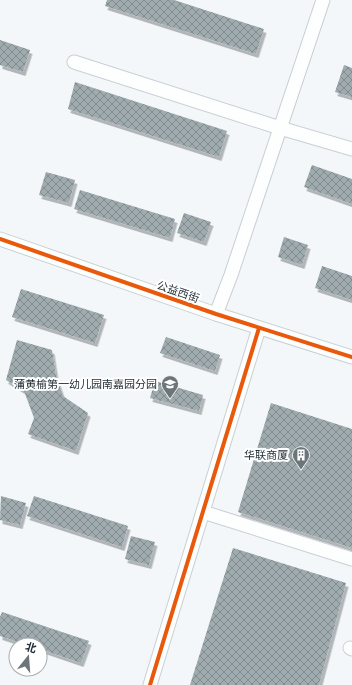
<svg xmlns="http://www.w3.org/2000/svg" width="352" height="685" viewBox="0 0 352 685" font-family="'Source Sans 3','Noto Sans SC',sans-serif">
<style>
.building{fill:url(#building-cross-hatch);filter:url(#shadow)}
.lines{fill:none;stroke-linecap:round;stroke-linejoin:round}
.minor-casing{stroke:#c8d0d4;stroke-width:15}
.minor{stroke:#fdfefe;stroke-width:13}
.cycleway-casing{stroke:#fff;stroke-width:6}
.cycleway{stroke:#e8590c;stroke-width:4}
.labels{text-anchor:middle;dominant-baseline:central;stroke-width:4;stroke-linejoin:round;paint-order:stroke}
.street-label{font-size:11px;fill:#233036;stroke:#fff}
.poi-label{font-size:11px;fill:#233036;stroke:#fff;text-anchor:end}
</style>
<defs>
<pattern id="building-cross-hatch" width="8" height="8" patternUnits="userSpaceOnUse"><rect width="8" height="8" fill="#9fabaf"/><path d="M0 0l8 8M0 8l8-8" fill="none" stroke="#818c8f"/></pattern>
<filter id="shadow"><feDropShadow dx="2.5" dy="4" stdDeviation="0" flood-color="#0004"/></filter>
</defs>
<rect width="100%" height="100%" fill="#f3f7f9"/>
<g class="building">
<path d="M107 0H174L264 29 256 54 105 6Z"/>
<path d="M0 40 30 50 23 72 0 65Z"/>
<path d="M344 65 352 68V97L335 92Z"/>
<path d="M75 82 227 131 219 157 68 109Z"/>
<path d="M312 165 352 179V204L304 187Z"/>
<path d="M46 172 75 180 69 203 39 195Z"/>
<path d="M80 190 175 219 170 238 74 209Z"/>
<path d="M184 213 211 222 204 242 177 233Z"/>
<path d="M284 237 308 245 302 265 278 257Z"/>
<path d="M322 266 352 276V300L315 288Z"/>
<path d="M21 289 104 315 95 343 12 317Z"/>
<path d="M166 337 220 355 215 371 160 353Z"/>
<path d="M17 340 52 350 56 376 63 396 88 413 76 451 28 434 34 418 24 391 6 380Z"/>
<path d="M155 381 203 395 199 411 150 398Z"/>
<path d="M271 403 352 429V548L238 512Z"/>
<path d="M1 496 26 503 20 525 0 520Z"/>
<path d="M34 496 128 526 122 547 27 516Z"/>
<path d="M131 536 155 542 149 565 125 559Z"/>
<path d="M233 548 346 583 319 685H190Z"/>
<path d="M2 612 89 641 81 663 40 649V645H27L0 636V617Z"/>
</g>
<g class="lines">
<g class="minor-casing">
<g id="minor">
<path d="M74 62 280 128 352 149"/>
<path d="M0 239 216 314 352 357"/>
<path d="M216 314 231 275 323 0"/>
<path d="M203 512 352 559"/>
<path d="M350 648 352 649"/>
<path d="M150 685 259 328"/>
</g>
</g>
<use href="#minor" class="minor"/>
<g class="cycleway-casing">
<g id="cycleway">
<path d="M0 239 216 314 352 357"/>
<path d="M150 685 259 328"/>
</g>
</g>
<use href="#cycleway" class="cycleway"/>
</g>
<defs>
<g id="school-pin" transform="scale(0.9)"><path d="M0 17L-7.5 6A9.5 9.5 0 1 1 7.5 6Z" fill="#6c767a" stroke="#fff"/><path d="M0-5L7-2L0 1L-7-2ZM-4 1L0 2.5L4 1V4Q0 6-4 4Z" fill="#fff"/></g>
<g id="building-pin" transform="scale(0.9)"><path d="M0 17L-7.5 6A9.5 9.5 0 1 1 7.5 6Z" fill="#6c767a" stroke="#fff"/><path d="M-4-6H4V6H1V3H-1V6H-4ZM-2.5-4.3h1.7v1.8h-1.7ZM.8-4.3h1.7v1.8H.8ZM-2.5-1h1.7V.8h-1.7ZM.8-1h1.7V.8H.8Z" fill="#fff"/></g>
</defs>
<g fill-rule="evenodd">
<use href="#school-pin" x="170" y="384"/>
<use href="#building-pin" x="301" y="455"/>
</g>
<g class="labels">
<g class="street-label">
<text transform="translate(178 292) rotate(19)">公益西街</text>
</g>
<g class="poi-label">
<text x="157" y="384">蒲黄榆第一幼儿园南嘉园分园</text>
<text x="288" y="455">华联商厦</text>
</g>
</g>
<g transform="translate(28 657) rotate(17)"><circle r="19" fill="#ffffff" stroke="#a7acaf"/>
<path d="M0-3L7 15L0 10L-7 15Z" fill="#6c767a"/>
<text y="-6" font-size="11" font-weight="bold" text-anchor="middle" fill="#233036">北</text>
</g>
</svg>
